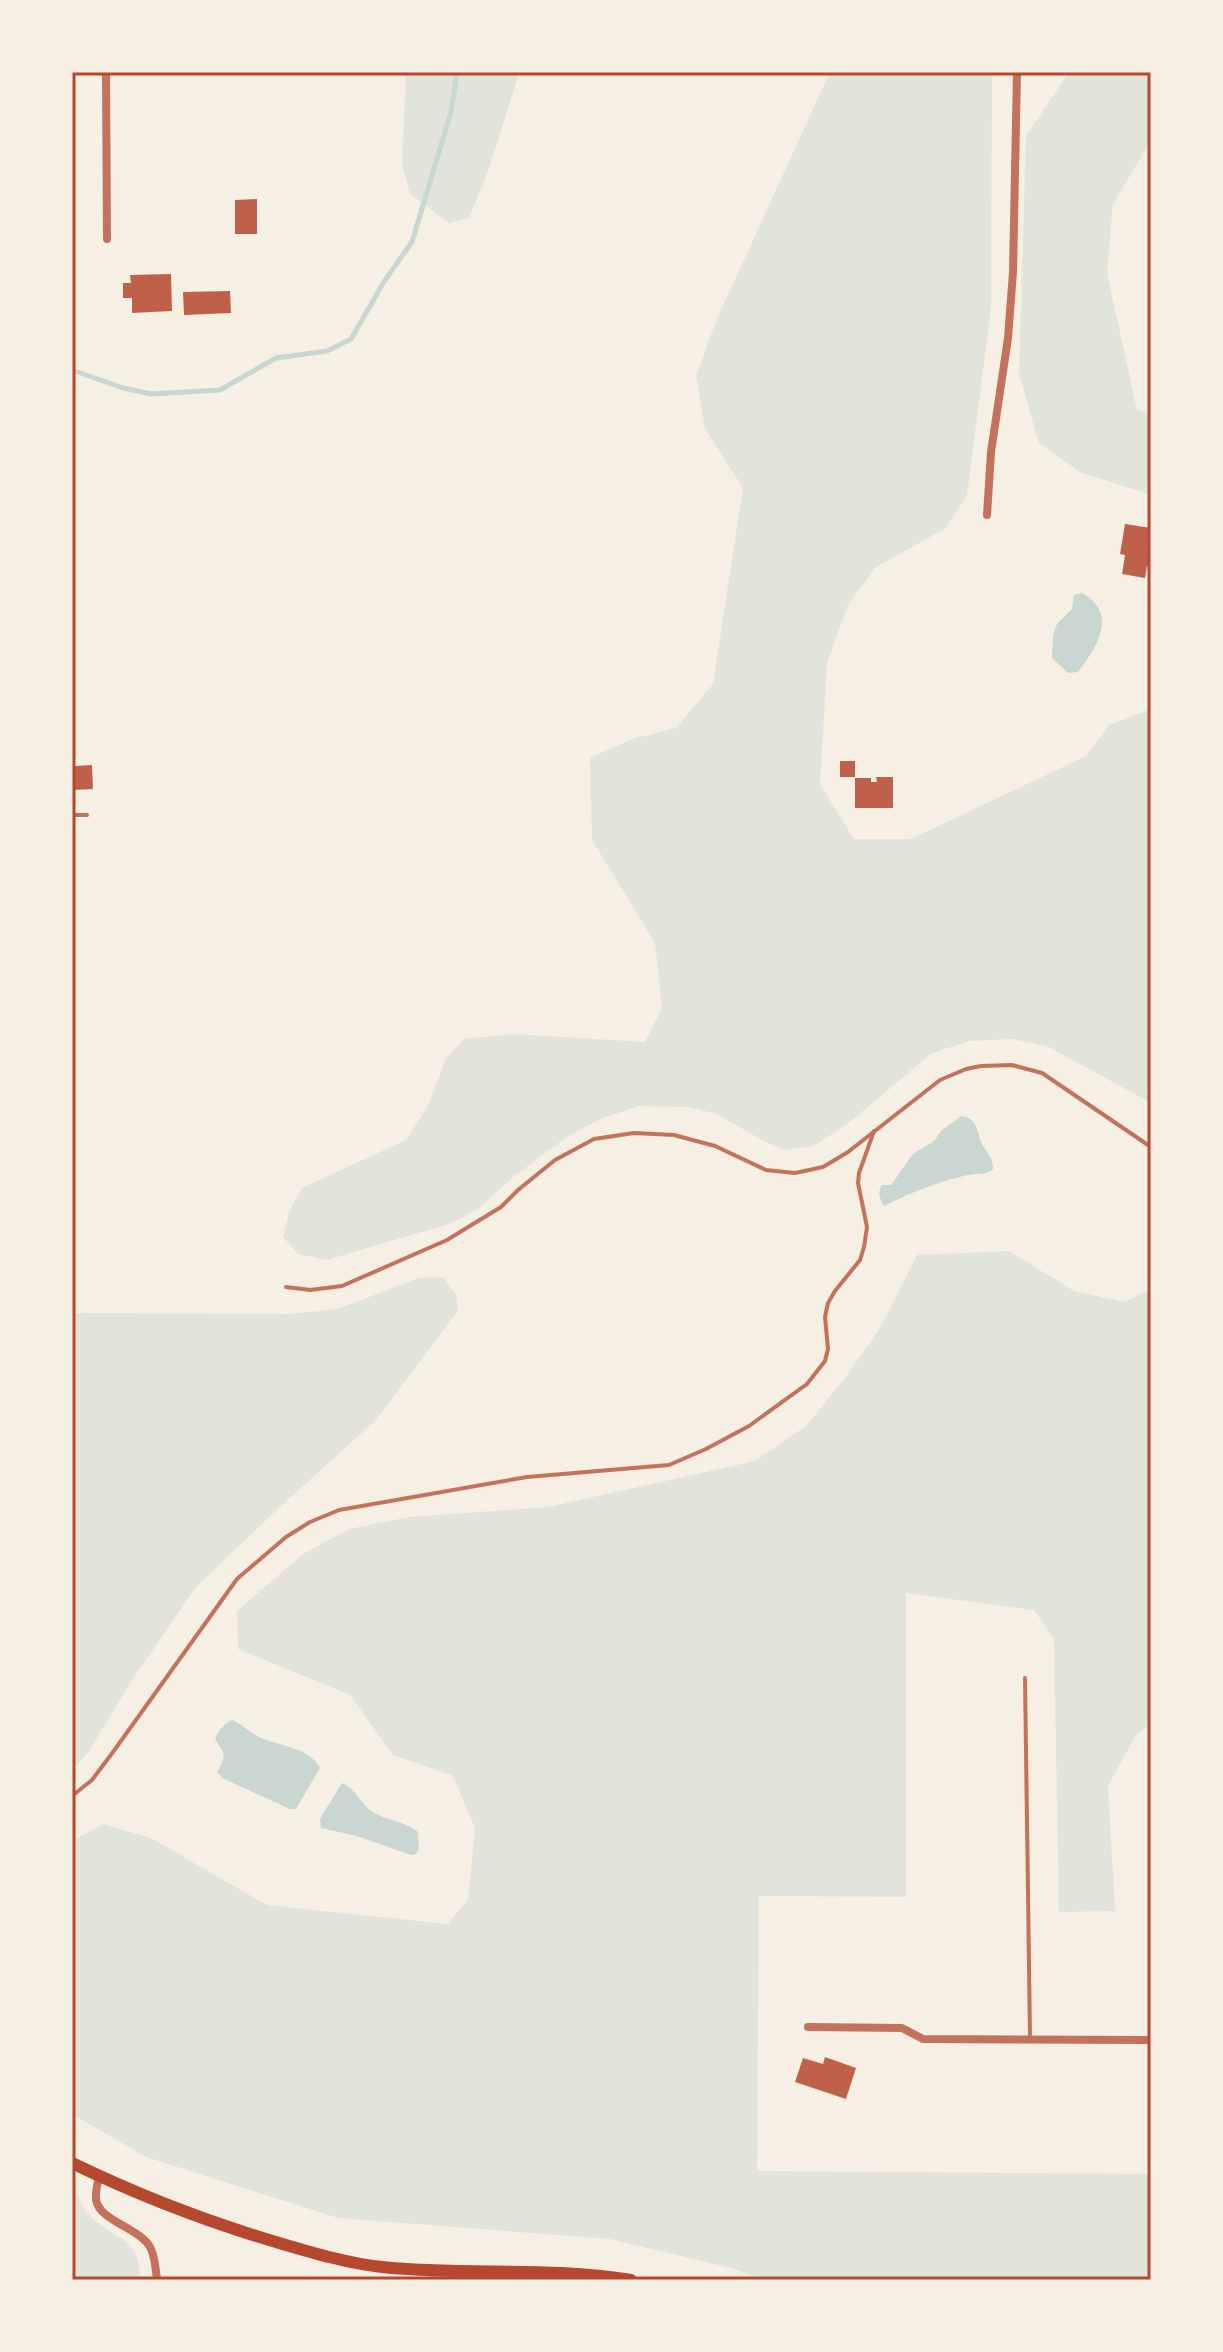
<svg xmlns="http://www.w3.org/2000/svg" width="1223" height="2352" viewBox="0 0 1223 2352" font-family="'Roboto Condensed',sans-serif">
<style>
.green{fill:#e2e4dc}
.water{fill:#c9d6d2}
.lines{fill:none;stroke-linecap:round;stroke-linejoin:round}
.stream{stroke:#c9d6d2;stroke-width:5}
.building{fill:#bf614a}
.service{stroke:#c5725c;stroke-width:4}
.minor{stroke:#c5725c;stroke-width:8}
.primary{stroke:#b5482f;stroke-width:12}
.neatline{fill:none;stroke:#b5482f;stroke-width:3}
</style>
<rect width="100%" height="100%" fill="#f6efe4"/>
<g class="green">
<path d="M406 72H518L516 83 489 169 469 218 449 223 410 194 402 164Z"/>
<path d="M830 72H992L991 309 967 495 946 528 876 567 848 605 827 663 820 784 854 839H911L1086 756 1109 725 1151 709V1103L1047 1046 1012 1039 970 1041 932 1053 845 1126 813 1146 783 1150 760 1139 717 1114 688 1107 639 1106 600 1119 564 1139 512 1178 478 1209 452 1223 327 1260 298 1254 283 1237 289 1212 302 1188 406 1140 428 1106 446 1058 464 1039 512 1034 645 1042 662 1008 655 943 592 840 590 758 632 739 676 728 713 684 743 488 705 429 696 376 716 321Z"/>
<path d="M1069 72H1151V140L1113 204 1107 273 1137 410 1151 412V495L1080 472 1039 443 1019 374 1026 136Z"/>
<path d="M1009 1251 1074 1291 1125 1302 1151 1289V1723L1136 1735 1108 1786 1115 1911 1059 1912 1054 1639 1034 1610 906 1593V1897L759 1896 757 2171 1151 2174V2279L764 2280 731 2268 610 2239 338 2218 146 2157 72 2114V1841L103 1824 151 1838 267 1905 447 1924 468 1900 475 1828 453 1776 393 1755 350 1695 238 1649 237 1611 303 1554 349 1529 409 1517 548 1507 755 1461 806 1426 845 1378 880 1328 917 1255Z"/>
<path d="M443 1277 456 1295 458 1311 375 1421 281 1506 195 1588 133 1679 87 1754 72 1770V1313L290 1314 338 1309 418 1278Z"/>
<path d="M72 2185C79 2196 82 2210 92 2218 118 2241 140 2238 140 2280H72Z"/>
</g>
<g class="water">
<path d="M1082 593C1119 614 1097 647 1078 672L1068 673 1052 658 1053 635 1057 624 1072 609 1074 595Z"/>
<path d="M961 1116C979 1118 976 1133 983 1146 988 1154 993 1158 993 1169 984 1176 978 1173 968 1175 940 1181 910 1193 884 1206 880 1200 877 1191 882 1185H891L913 1154 934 1141 941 1131Z"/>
<path d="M233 1720C242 1725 251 1733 261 1738 280 1746 310 1748 320 1768L296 1809H290L224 1779 217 1772C227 1754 225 1755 215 1739 218 1731 224 1723 233 1720Z"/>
<path d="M342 1783C355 1788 359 1802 370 1810 385 1821 405 1821 418 1832L419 1848 416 1854 411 1855 357 1836 321 1828 320 1819Z"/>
</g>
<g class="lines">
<path class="stream" d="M72 370 123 388 152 394 220 390 276 358 327 351 351 339 385 280 412 242 451 112 457 72"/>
</g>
<g class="building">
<path d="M257 199V234H235V200Z"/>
<path d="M171 274 172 311 132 313V298H123V283H131L130 275Z"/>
<path d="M230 291 231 313 184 315 183 292Z"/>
<path d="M1125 524 1151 528V567L1147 566 1145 578 1122 574 1125 555 1120 554Z"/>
<path d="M72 760H75V766L92 765 93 789 72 790Z"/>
<rect x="840" y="761" width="15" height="16"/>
<path d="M876 777H893V808H855V778H871V782H877Z"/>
<path d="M825 2057 856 2068 846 2099 795 2082 803 2058 823 2064Z"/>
</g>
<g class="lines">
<g class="service">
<path d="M72 815H87"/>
<path d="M286 1287 310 1290 342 1286 447 1240 501 1207 518 1190 555 1160 594 1139 634 1133 674 1135 715 1146 766 1170 795 1173 823 1167 848 1152 940 1080 966 1069 981 1066 1012 1065 1042 1073 1151 1147"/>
<path d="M1025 1678 1030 2037"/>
<path d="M72 1796 92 1780 113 1752 237 1579 286 1537 310 1522 339 1510 527 1477 669 1465 706 1449 749 1426 807 1384 825 1361 828 1349 825 1317 828 1303 835 1291 860 1260 864 1247 867 1227 858 1183 859 1173 874 1131"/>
</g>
<g class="minor">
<path d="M106 72 107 239"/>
<path d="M987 515 991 452 1008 338 1013 272 1017 72"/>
<path d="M808 2027 902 2028 923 2039 1151 2040"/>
<path d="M99 2175C98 2183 95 2192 96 2200 100 2222 142 2228 151 2249 155 2258 156 2271 157 2280"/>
</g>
<path class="primary" d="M72 2163C138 2195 205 2221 276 2242 310 2252 346 2263 382 2267 465 2276 549 2266 631 2280"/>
</g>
<rect width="1223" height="2352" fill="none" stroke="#f6efe4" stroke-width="148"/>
<rect x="74" y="74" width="1075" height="2204" class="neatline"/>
</svg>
